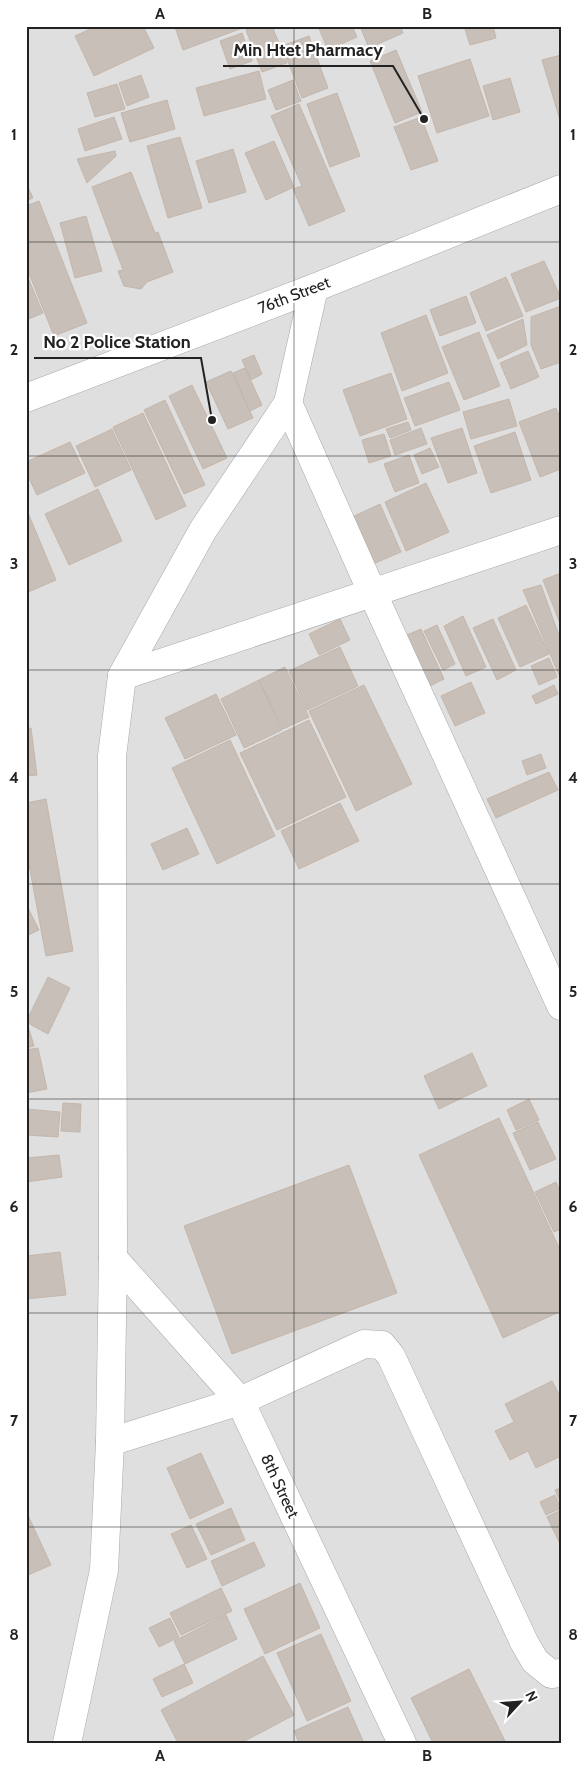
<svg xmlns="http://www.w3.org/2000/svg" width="587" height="1769" viewBox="0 0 587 1769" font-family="Cabin,sans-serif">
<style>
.residential{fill:#e0dfdf}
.building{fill:#c7bfb8;stroke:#c4b6ab}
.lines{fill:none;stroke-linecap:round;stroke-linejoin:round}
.minor-casing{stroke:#a9a9a9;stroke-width:29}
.tertiary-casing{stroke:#a9a9a9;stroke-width:29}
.minor{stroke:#fff;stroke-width:28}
.tertiary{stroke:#fff;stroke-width:28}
.grid{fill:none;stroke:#222;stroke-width:1;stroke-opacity:0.55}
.labels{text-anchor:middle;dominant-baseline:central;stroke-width:4.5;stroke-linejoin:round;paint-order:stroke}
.street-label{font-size:16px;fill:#222;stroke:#fff}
.leader{fill:none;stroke:#222;stroke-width:2}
.callout-dot{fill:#222;stroke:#fff;stroke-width:2}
.callout-label{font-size:18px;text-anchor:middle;font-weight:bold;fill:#222;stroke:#fff;stroke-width:4.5;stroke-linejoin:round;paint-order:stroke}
.neatline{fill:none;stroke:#222;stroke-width:2}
.grid-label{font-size:16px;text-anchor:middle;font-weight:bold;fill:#222}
</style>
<rect width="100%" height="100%" fill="#f2efe9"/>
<rect class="residential" x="26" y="26" width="535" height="1717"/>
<g class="building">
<path d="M97 26H143L154 48 94 76 75 36Z"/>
<path d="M176 26H248L183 50 175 27Z"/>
<path d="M257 26H272L287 63 262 72 246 30Z"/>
<path d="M318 26H352L357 37 328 50Z"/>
<path d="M360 26H400L403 33 369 48Z"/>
<path d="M464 26H493L496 38 470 45Z"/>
<path d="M242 33 252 61 230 69 220 41Z"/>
<path d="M309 36 328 88 302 98 282 46Z"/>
<path d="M396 50 422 112 395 123 370 61Z"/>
<path d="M561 55V120H560L542 60Z"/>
<path d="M470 59 489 116 437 133 418 76Z"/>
<path d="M259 71 266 99 204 116 196 88Z"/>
<path d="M141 75 149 97 127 106 119 83Z"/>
<path d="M510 78 520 112 493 120 483 86Z"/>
<path d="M293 80 301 101 276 110 268 90Z"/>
<path d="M117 84 125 109 95 117 87 93Z"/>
<path d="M337 93 360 156 330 167 307 104Z"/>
<path d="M167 100 175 129 130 142 121 113Z"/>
<path d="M299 104 345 211 309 226 293 189 302 186 271 116Z"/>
<path d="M114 117 122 139 85 151 78 129Z"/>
<path d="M421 117 438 161 411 170 394 127Z"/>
<path d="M180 137 202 208 168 218 147 146Z"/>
<path d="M274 141 294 187 266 200 245 153Z"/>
<path d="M233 149 246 192 209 203 196 161Z"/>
<path d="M115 151 116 156 87 183 77 159Z"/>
<path d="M131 172 155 233 158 232 173 272 147 282 141 289 124 286 118 271 123 270 92 187Z"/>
<path d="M26 183 33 198 26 201Z"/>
<path d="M39 201 87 323 54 336 26 266V206Z"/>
<path d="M86 216 102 271 75 278 60 223Z"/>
<path d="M544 261 561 298 526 312 511 274Z"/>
<path d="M26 273 43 313 26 320Z"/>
<path d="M506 277 523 316 486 331 470 293Z"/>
<path d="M466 296 476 323 440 336 430 310Z"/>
<path d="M561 306V362L541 369 531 345V317Z"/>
<path d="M426 315 448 373 402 391 381 333Z"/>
<path d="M523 319 527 345 498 359 487 335Z"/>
<path d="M479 332 500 386 464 400 442 347Z"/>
<path d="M528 351 539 377 511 389 500 363Z"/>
<path d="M254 355 262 374 251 380 242 360Z"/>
<path d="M245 368 262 405 250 411 233 373Z"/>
<path d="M231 371 253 418 228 429 206 382Z"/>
<path d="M391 373 407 419 360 436 343 390Z"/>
<path d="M449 382 460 410 415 426 404 398Z"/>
<path d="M192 385 227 458 203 469 169 396Z"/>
<path d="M509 399 517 426 471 439 463 412Z"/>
<path d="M165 400 205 485 184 494 144 410Z"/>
<path d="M556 408 561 420V469L540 477 519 422Z"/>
<path d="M143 413 186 506 156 520 113 427Z"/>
<path d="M408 422 411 430 390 438 386 429Z"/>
<path d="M421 428 427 444 395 455 390 440Z"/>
<path d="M462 428 477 473 448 483 431 438Z"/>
<path d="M112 429 131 470 95 487 76 446Z"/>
<path d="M515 432 531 480 491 493 474 446Z"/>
<path d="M384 434 391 456 369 463 362 440Z"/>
<path d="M70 442 85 473 37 495 26 472V462Z"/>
<path d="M430 448 439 467 422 474 414 455Z"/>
<path d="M409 455 419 483 395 492 384 464Z"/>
<path d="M426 483 449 532 406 551 385 502Z"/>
<path d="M98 489 122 541 69 565 45 514Z"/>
<path d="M380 504 401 552 373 564 352 517Z"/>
<path d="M26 508 56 580 26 593Z"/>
<path d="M561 573V626L543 580Z"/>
<path d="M541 585 561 641V674L559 675 523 590Z"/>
<path d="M526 605 549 654 520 667 498 618Z"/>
<path d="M463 616 486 667 466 676 444 626Z"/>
<path d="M340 619 350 640 319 655 309 634Z"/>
<path d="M493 619 516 670 497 680 473 628Z"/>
<path d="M437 625 455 664 443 670 424 631Z"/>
<path d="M421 629 444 679 426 688 402 637Z"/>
<path d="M340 647 358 686 307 710 289 671Z"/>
<path d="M549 658 557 677 539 685 531 666Z"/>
<path d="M285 667 309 717 283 729 259 680Z"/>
<path d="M259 680 282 730 244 748 221 699Z"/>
<path d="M471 682 485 713 455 726 441 696Z"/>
<path d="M364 685 412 784 356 811 309 711Z"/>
<path d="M554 685 558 694 536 704 532 696Z"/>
<path d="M216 694 236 735 185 759 165 718Z"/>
<path d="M309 720 346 797 277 830 240 753Z"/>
<path d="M31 728 37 775 26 776V729Z"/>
<path d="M230 740 275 836 217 864 172 768Z"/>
<path d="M541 754 546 768 527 775 522 761Z"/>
<path d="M549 772 558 790 496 818 487 799Z"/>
<path d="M46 799 73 951 46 956 26 848V803Z"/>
<path d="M340 803 359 841 299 869 281 831Z"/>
<path d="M187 828 199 854 163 870 151 844Z"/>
<path d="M26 904 39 930 26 936Z"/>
<path d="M48 977 70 988 48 1034 26 1022Z"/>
<path d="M26 1026H28L34 1046 26 1048Z"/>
<path d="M38 1048 47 1089 26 1093V1050Z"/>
<path d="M472 1053 487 1086 439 1109 424 1076Z"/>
<path d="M529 1099 539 1120 516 1130 507 1110Z"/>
<path d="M63 1103 81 1104 80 1132 61 1131Z"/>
<path d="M26 1109 60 1112 58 1137 26 1135Z"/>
<path d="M499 1118 561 1252V1311L503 1338 419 1155Z"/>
<path d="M538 1122 556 1159 530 1170 513 1133Z"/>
<path d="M59 1155 62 1177 26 1182V1158Z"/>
<path d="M349 1165 397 1293 232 1354 184 1226Z"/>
<path d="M556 1182 561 1193V1229L554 1232 535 1192Z"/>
<path d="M60 1252 66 1295 26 1299V1256Z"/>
<path d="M552 1381 561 1398V1456L536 1468 528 1451 510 1460 495 1431 514 1422 505 1404Z"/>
<path d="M201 1453 224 1503 190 1519 167 1468Z"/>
<path d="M561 1488V1503L555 1490Z"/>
<path d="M555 1495 561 1508 546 1515 540 1502Z"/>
<path d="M231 1508 245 1540 211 1555 196 1524Z"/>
<path d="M561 1510V1546L547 1517Z"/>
<path d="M26 1511 51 1565 26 1576Z"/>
<path d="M191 1525 207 1559 187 1568 171 1534Z"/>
<path d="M254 1542 265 1566 222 1586 211 1561Z"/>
<path d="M300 1583 320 1628 265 1654 244 1609Z"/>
<path d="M221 1588 232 1611 181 1635 170 1613Z"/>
<path d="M226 1615 237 1639 185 1664 174 1641Z"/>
<path d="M170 1618 179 1637 159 1647 149 1628Z"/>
<path d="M321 1634 351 1701 307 1721 277 1653Z"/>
<path d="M263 1656 294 1715 241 1743H178L161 1710Z"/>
<path d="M184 1664 193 1683 162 1697 153 1679Z"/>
<path d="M469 1669 505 1741 501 1743H433L411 1698Z"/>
<path d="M348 1707 364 1743H299L294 1731Z"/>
</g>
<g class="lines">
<g class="minor-casing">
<g id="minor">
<path d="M288 403 372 592 561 1006"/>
<path d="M122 676 561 530"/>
<path d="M113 1258 240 1401 402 1743"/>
<path d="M110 1442 240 1401 364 1344 382 1345 391 1356 524 1642 535 1661 551 1674 561 1673"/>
<path d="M67 1743 104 1570 110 1442 113 1258 112 756 122 676 203 530 288 403 314 288"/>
</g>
</g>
<g class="tertiary-casing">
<path id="tertiary" d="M26 398 314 288 561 189"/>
</g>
<use href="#minor" class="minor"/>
<use href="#tertiary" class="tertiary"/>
</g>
<path class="grid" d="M294 26V1743M26 242H561M26 456H561M26 670H561M26 884H561M26 1099H561M26 1313H561M26 1527H561"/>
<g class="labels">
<g class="street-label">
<text transform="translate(294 295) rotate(-21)">76th Street</text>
<text transform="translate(280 1486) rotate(65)">8th Street</text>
</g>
</g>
<path class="leader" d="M424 119L393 66H223M212 420L201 358H34"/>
<g class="callout-dot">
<circle cx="424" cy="119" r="5"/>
<circle cx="212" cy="420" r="5"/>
</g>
<g class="callout-label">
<text x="308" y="56">Min Htet Pharmacy</text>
<text x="117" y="348">No 2 Police Station</text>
</g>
<rect width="587" height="1769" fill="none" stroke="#ffffff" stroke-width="55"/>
<g transform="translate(520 1702) rotate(64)" stroke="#ffffff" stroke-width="4" paint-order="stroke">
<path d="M0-4L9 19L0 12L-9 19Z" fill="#222222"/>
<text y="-8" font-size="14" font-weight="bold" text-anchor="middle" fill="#222222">N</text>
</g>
<rect x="28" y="28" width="532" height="1714" class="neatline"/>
<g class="grid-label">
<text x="160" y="19">A</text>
<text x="427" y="19">B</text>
<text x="14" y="140">1</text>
<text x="573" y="140">1</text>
<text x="14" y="355">2</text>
<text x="573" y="355">2</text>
<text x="14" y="569">3</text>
<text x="573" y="569">3</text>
<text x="14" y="783">4</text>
<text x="573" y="783">4</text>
<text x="14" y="997">5</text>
<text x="573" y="997">5</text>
<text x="14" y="1212">6</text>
<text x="573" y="1212">6</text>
<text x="14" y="1426">7</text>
<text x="573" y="1426">7</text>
<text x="14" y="1640">8</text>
<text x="573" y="1640">8</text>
<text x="160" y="1761">A</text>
<text x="427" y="1761">B</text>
</g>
</svg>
